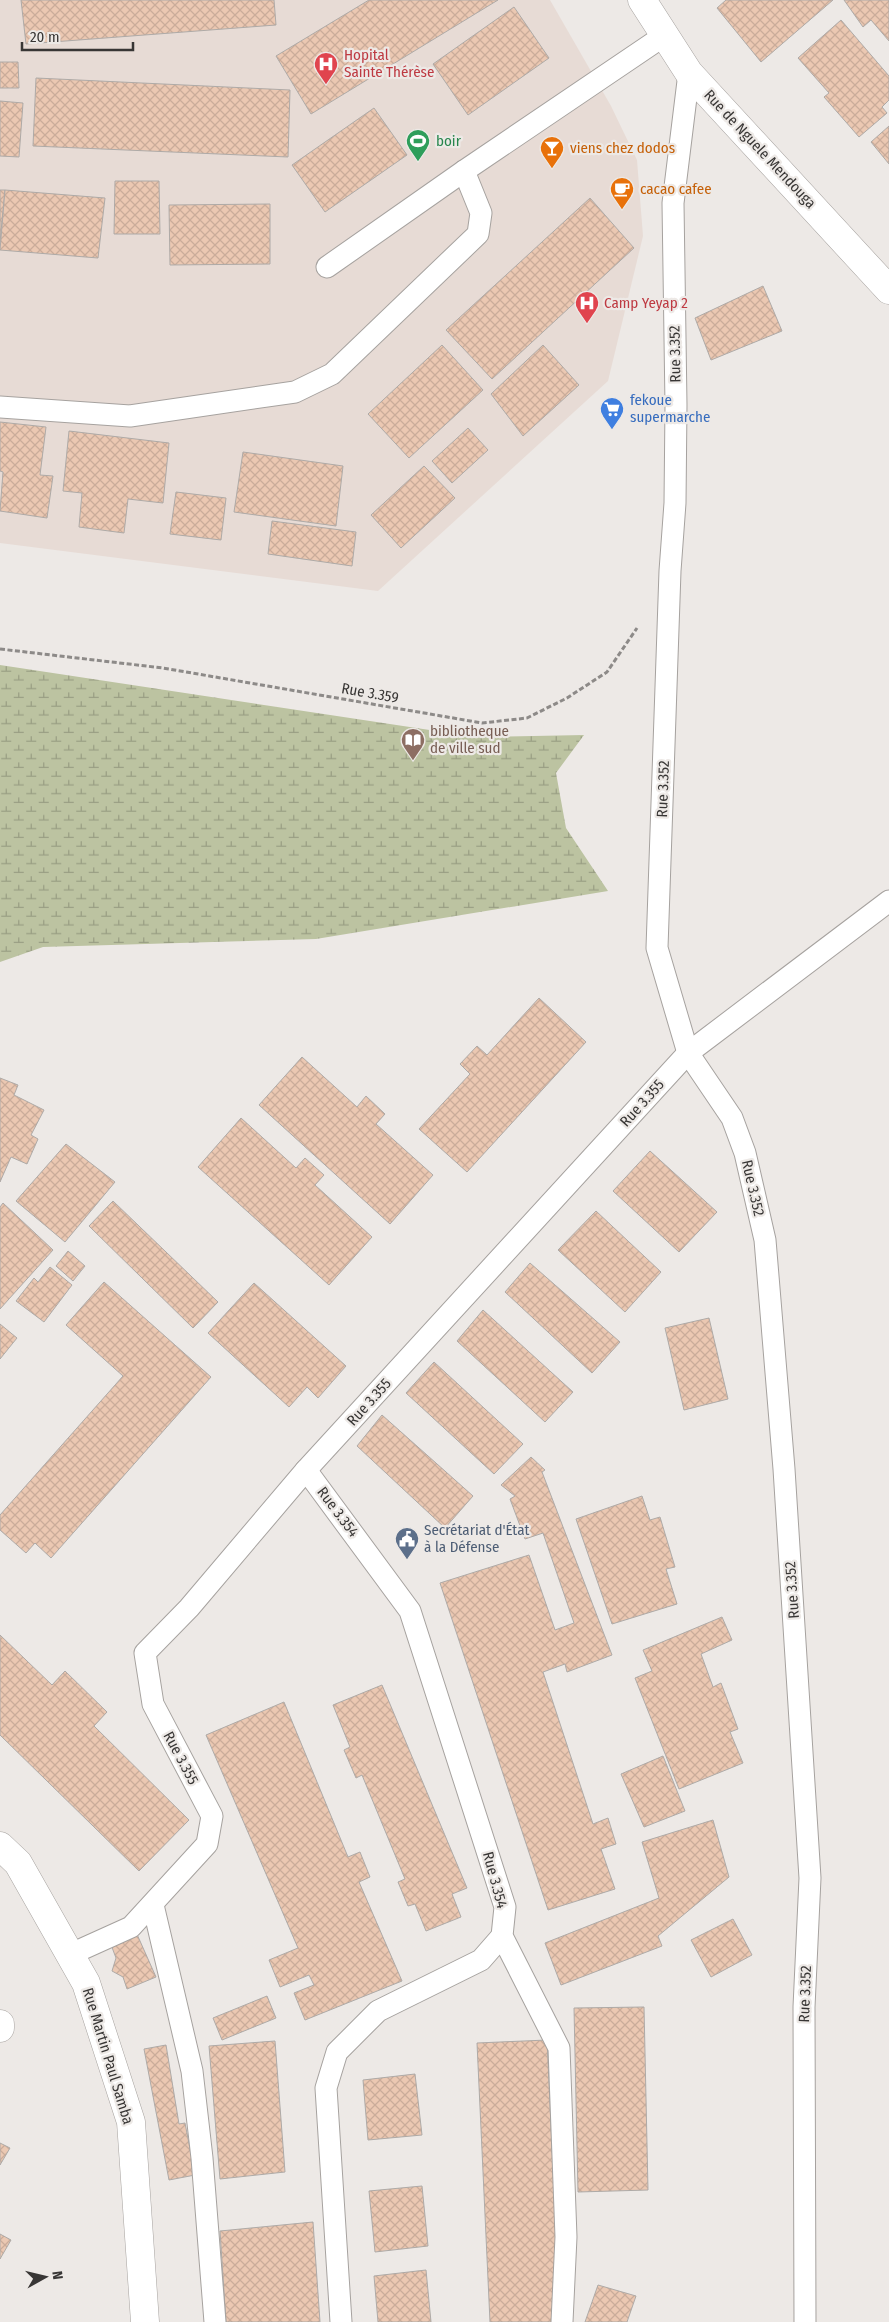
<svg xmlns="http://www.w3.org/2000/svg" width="889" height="2322" viewBox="0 0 889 2322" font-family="'Fira Sans Condensed',sans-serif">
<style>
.built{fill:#e7dbd5}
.wetland{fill:url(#wetland-marsh)}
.building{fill:url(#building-cross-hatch);stroke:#aeaaa7}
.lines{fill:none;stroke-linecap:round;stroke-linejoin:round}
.lane-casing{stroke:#a6a29f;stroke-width:23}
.street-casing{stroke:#a6a29f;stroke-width:29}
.secondary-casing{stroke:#a6a29f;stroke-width:29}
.path{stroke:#8d8a88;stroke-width:3;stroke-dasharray:5 2.5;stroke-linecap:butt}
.lane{stroke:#fff;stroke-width:21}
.street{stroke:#fff;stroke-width:28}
.secondary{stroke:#fff;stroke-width:28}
.labels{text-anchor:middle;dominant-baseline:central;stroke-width:4.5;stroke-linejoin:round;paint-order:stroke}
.health-label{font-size:15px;fill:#be3a42;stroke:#ede9e6;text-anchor:start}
.leisure-label{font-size:15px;fill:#27864d;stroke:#ede9e6;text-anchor:start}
.food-label{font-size:15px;fill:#c56008;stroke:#ede9e6;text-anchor:start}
.street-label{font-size:15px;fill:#383635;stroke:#ede9e6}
.shop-label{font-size:15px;fill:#366cbe;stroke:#ede9e6;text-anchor:start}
.education-label{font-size:15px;fill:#785e54;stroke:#ede9e6;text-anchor:start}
.service-label{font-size:15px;fill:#4e5e75;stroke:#ede9e6;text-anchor:start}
</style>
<defs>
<pattern id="wetland-marsh" width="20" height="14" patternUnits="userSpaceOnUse" patternTransform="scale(1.25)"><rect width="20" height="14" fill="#bcc3a1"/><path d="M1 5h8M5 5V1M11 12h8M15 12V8" fill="none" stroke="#9a9f84"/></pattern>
<pattern id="building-cross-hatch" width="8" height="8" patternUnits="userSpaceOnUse" patternTransform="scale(1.25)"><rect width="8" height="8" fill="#ebc8b2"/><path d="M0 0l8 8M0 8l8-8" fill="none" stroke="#caac9a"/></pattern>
</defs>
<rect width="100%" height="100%" fill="#ede9e6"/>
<path class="built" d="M0 0H550L611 106 637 160 643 236 608 381 378 591 0 543Z"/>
<path class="wetland" d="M0 665 476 737 584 735 556 773 566 828 608 891 316 939 43 947 0 962Z"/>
<g class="building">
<path d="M21 0H274L276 25 26 44Z"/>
<path d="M369 0H498L311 114 276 56Z"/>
<path d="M726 0H833L761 62 717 8Z"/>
<path d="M844 0H889V41L871 20 863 27Z"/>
<path d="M514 7 549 58 468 115 433 64Z"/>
<path d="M841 20 889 76V100L882 107 887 113 859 137 824 97 829 93 798 58Z"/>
<path d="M0 62H18L19 88H0Z"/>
<path d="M36 78 290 90 288 157 33 146Z"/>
<path d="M0 101 23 103 19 157 0 156Z"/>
<path d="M374 108 407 155 325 212 292 165Z"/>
<path d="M889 126V164L871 142Z"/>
<path d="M115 181H159L160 234H114Z"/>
<path d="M0 190H5L0 242Z"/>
<path d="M5 190 105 198 98 258 0 250Z"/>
<path d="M590 198 634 248 492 379 446 330Z"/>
<path d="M270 204V264L170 265 169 205Z"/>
<path d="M763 286 782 331 711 360 695 318Z"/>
<path d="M442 345 483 390 409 458 368 414Z"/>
<path d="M543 345 579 385 523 436 491 394Z"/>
<path d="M0 422 46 427 40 475 53 476 47 518 0 511 3 472 0 471Z"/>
<path d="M468 428 488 450 452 483 432 461Z"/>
<path d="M69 431 169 443 163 503 128 499 124 533 79 527 82 493 63 491Z"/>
<path d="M243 452 343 466 336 526 234 512Z"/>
<path d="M424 466 455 498 401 548 371 515Z"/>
<path d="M176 492 226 498 221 540 170 534Z"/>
<path d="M272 521 356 532 352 566 268 554Z"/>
<path d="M539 998 586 1042 467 1172 419 1129 470 1074 460 1064 477 1046 487 1055Z"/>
<path d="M302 1057 357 1107 366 1096 385 1114 376 1124 433 1175 390 1224 259 1105Z"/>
<path d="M0 1078 18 1085 14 1095 44 1110 31 1135 38 1139 27 1164 11 1157 0 1182Z"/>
<path d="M241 1118 296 1168 305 1158 324 1175 315 1185 372 1237 329 1285 198 1167Z"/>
<path d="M66 1144 115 1182 65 1242 16 1201Z"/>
<path d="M650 1151 717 1212 679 1252 613 1191Z"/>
<path d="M113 1201 218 1302 193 1328 89 1226Z"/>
<path d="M3 1203 53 1250 0 1309V1207Z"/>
<path d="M596 1211 661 1272 625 1312 558 1250Z"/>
<path d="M68 1251 85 1266 73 1281 56 1266Z"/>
<path d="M530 1263 620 1342 592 1373 505 1292Z"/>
<path d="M50 1267 72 1285 44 1322 16 1301 34 1278 38 1282Z"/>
<path d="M104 1282 211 1377 51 1558 35 1543 26 1553 0 1530V1515L123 1376 66 1325Z"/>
<path d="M254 1283 346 1366 318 1398 307 1387 289 1407 208 1333Z"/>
<path d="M483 1310 573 1392 545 1422 457 1341Z"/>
<path d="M709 1318 728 1399 684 1410 665 1328Z"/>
<path d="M0 1324 17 1338 0 1359Z"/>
<path d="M434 1362 523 1444 494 1474 406 1393Z"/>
<path d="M382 1415 473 1496 445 1528 357 1446Z"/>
<path d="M531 1457 545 1470 542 1472 612 1655 567 1672 565 1664 543 1672 593 1824 608 1818 616 1844 601 1849 615 1889 548 1910 440 1583 529 1555 555 1630 574 1623 543 1533 525 1539 510 1499 515 1496 501 1485Z"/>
<path d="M642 1496 650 1520 660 1517 675 1567 666 1569 677 1604 612 1624 576 1519Z"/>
<path d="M722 1617 732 1640 701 1654 713 1687 721 1683 738 1729 730 1732 743 1763 679 1789 635 1678 652 1671 643 1650Z"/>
<path d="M0 1635 52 1685 65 1671 107 1712 94 1726 189 1820 139 1871 0 1735Z"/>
<path d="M382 1685 467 1888 452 1894 461 1917 426 1931 415 1904 408 1906 398 1882 405 1879 362 1775 356 1778 344 1750 350 1747 333 1705Z"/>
<path d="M284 1702 348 1857 360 1852 370 1877 359 1882 402 1981 305 2020 294 1993 314 1985 309 1975 280 1987 269 1960 298 1948 206 1735Z"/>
<path d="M663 1756 685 1811 644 1827 621 1774Z"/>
<path d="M713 1820 729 1877 658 1936 662 1946 561 1985 545 1943 659 1898 642 1842Z"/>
<path d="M733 1919 752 1955 711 1977 691 1940Z"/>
<path d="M136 1932 156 1977 127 1989 123 1977 112 1971 116 1958 110 1942Z"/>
<path d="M267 1996 276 2018 222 2040 213 2018Z"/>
<path d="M644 2007 648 2190 578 2192 574 2008Z"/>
<path d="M547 2040 560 2322H490L477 2043Z"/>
<path d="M275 2041 285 2172 220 2179 209 2046Z"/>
<path d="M166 2045 179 2124 185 2123 195 2175 169 2180 144 2049Z"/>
<path d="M415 2074 422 2135 368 2140 363 2080Z"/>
<path d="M0 2143 10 2148 0 2165Z"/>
<path d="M422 2186 428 2246 375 2252 369 2191Z"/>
<path d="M313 2222 320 2322H226L220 2231Z"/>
<path d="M0 2234 11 2240 0 2259Z"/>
<path d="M426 2270 431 2322H378L374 2276Z"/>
<path d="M598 2285 636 2296 627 2322H585Z"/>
</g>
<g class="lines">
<g class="lane-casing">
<g id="lane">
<path d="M689 73 673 203 676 405 675 503 670 571 657 948 688 1053 732 1118 745 1153 765 1240 784 1469 810 1878 804 2007 805 2322"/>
<path d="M327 267 464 171 665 35"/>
<path d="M0 407 130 416 295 392 332 374 478 234 481 213 464 171"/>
<path d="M306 1470 410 1611 505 1907 502 1936 559 2048 566 2237 562 2322"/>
<path d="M153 1905 192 2071 202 2158 215 2322"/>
<path d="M69 1955 131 1927 207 1844 212 1816 153 1704 145 1653 189 1608 306 1470 688 1053 889 901"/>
<path d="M341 2322 326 2088 337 2052 378 2011 481 1960 502 1936"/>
</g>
</g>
<g class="street-casing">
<path id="street" d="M0 2024V2028"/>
</g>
<g class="secondary-casing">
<g id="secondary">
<path d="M642 0 689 73 889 290"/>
<path d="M0 1846 18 1863 86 1983 131 2122 145 2322"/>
</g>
</g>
<path class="path" d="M0 649 163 668 482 723 527 718 567 698 607 672 637 628"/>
<use href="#lane" class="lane"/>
<use href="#street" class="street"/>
<use href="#secondary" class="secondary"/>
</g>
<defs>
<g id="hospital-pin" transform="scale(1.25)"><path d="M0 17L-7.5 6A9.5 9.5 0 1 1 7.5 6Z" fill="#e0444e" stroke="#ede9e6"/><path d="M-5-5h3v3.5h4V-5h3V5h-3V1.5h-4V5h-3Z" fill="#fff"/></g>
<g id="stadium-pin" transform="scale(1.25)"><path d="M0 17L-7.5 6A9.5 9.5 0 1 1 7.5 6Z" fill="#2e9e5b" stroke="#ede9e6"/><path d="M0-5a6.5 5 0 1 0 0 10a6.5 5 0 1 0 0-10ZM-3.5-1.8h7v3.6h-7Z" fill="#fff"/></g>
<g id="bar-pin" transform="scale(1.25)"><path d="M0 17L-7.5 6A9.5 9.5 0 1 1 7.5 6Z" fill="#e8710a" stroke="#ede9e6"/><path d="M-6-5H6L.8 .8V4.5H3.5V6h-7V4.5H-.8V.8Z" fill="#fff"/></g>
<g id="cafe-pin" transform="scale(1.25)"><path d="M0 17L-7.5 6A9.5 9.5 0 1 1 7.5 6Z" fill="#e8710a" stroke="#ede9e6"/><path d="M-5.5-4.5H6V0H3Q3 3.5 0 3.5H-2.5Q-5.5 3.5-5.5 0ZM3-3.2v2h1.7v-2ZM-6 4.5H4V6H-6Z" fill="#fff"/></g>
<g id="supermarket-pin" transform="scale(1.25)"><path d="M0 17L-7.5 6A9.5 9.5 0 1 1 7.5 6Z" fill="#3f7fe0" stroke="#ede9e6"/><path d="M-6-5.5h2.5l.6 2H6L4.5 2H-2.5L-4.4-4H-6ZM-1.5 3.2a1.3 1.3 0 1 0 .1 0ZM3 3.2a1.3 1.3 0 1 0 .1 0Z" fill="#fff"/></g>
<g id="library-pin" transform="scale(1.25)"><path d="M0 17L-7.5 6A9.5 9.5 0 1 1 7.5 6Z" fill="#8d6e63" stroke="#ede9e6"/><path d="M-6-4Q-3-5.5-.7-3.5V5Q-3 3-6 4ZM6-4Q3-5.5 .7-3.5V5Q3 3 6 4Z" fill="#fff"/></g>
<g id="civic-pin" transform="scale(1.25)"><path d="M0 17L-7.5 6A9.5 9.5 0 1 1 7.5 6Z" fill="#5c6f8a" stroke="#ede9e6"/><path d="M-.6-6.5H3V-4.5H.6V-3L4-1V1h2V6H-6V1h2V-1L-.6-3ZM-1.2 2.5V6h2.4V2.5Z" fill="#fff"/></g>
</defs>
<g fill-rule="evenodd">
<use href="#hospital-pin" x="326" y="64"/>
<use href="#stadium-pin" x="418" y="141"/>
<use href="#bar-pin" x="552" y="148"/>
<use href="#cafe-pin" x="622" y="189"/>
<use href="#hospital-pin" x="587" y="303"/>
<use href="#supermarket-pin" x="612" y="409"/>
<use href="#library-pin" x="413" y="740"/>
<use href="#civic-pin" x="407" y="1539"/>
</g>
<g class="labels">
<g class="health-label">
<text x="344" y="55">Hopital<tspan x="344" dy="17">Sainte Thérèse</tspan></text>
<text x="604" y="303">Camp Yeyap 2</text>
</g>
<g class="leisure-label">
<text x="436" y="141">boir</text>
</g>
<g class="food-label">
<text x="570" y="148">viens chez dodos</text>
<text x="640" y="189">cacao cafee</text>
</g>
<g class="street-label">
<text transform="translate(760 149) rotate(47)">Rue de Nguele Mendouga</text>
<text transform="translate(675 354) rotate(-91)">Rue 3.352</text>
<text transform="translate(370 693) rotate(10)">Rue 3.359</text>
<text transform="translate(663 789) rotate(-88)">Rue 3.352</text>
<text transform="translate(642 1103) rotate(-48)">Rue 3.355</text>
<text transform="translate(753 1188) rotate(77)">Rue 3.352</text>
<text transform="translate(369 1402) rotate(-48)">Rue 3.355</text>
<text transform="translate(338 1512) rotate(53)">Rue 3.354</text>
<text transform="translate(792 1590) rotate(-94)">Rue 3.352</text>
<text transform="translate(181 1758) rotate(62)">Rue 3.355</text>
<text transform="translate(495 1880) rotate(75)">Rue 3.354</text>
<text transform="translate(805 1994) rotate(-88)">Rue 3.352</text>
<text transform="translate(108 2056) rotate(73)">Rue Martin Paul Samba</text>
</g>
<g class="shop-label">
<text x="630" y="400">fekoue<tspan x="630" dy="17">supermarche</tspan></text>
</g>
<g class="education-label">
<text x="430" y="731">bibliotheque<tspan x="430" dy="17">de ville sud</tspan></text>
</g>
<g class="service-label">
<text x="424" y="1530">Secrétariat d'État<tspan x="424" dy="17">à la Défense</tspan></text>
</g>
</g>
<g transform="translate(45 2277) rotate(82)" stroke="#ede9e6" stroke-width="4" paint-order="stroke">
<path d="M0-4L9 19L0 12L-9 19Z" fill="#383635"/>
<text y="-8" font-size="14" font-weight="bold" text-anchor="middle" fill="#383635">N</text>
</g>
<path d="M22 42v8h111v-8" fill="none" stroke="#383635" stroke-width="2.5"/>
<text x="30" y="42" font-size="15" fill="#383635" stroke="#ede9e6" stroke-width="4" paint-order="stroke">20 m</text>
</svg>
